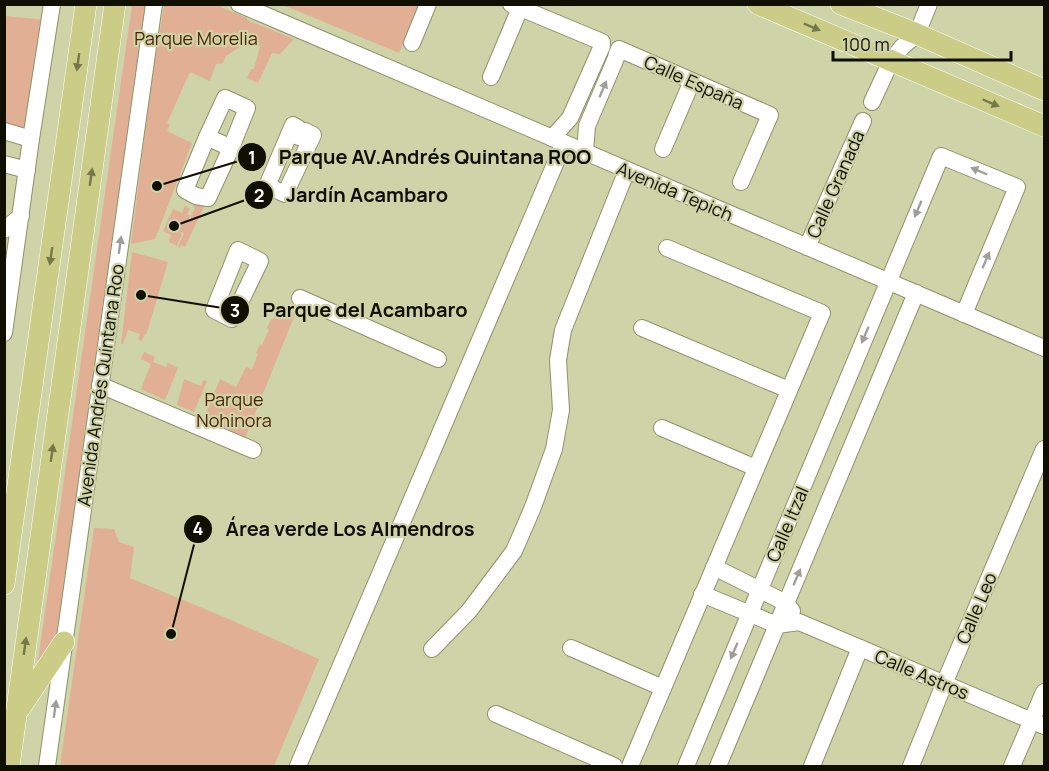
<svg xmlns="http://www.w3.org/2000/svg" width="1049" height="771" viewBox="0 0 1049 771" font-family="Manrope,sans-serif">
<style>
.green{fill:#e1af93}
.lines{fill:none;stroke-linecap:round;stroke-linejoin:round}
.minor-casing{stroke:#8f9269;stroke-width:18}
.major-casing{stroke:#fff;stroke-width:22}
.minor{stroke:#fff;stroke-width:16}
.major{stroke:#cbcd86;stroke-width:21}
.oneway{fill:#76784b}
.oneway2{fill:#9f9f9a}
.labels{text-anchor:middle;dominant-baseline:central;stroke-width:4.5;stroke-linejoin:round;paint-order:stroke}
.park-label{font-size:18px;fill:#4f2302;stroke:#cfd3a8}
.street-label{font-size:18px;fill:#0f1002;stroke:#cfd3a8}
.leader{fill:none;stroke:#0f1002;stroke-width:2}
.callout-dot{fill:#0f1002;stroke:#cfd3a8;stroke-width:2}
.mark-label{font-size:18px;text-anchor:middle;font-weight:bold;fill:#fff}
.callout-label{font-size:20px;text-anchor:middle;font-weight:bold;fill:#0f1002;stroke:#cfd3a8;stroke-width:4.5;stroke-linejoin:round;paint-order:stroke}
</style>
<rect width="100%" height="100%" fill="#cfd3a8"/>
<g class="green">
<path d="M132 5H150L57 634 36 675Z"/>
<path d="M164 5H216L247 18V20L294 39 280 54 272 53 258 83 247 78 251 69H254L260 46 243 38 241 46 226 56 223 63 216 64 210 81 190 72 167 123 170 125 167 131 192 143 155 239 131 244 150 93Z"/>
<path d="M283 5H420L399 53Z"/>
<path d="M4 16 48 20 30 130 5 123Z"/>
<path d="M208 198 185 247 181 245 180 248 178 247 184 233 181 232 180 233 182 234 177 246 169 242 171 235 163 231 173 209 182 213 185 206 190 209 187 214 190 216 187 222 185 221 188 223 195 207 193 206 195 201Z"/>
<path d="M132 252 168 262 147 332 141 341 138 339 140 334 128 330 123 344H121Z"/>
<path d="M279 303 296 312 245 438 203 420 220 379 236 387 246 367 252 369 258 354 256 353 260 344 262 345 269 330 267 328 271 319H273Z"/>
<path d="M144 352 155 357 153 362 166 367 168 363 178 368 165 400 141 389 151 364 141 359Z"/>
<path d="M184 379 201 386 203 380 207 381 194 412 177 405Z"/>
<path d="M94 528 114 529 119 542 134 547 130 578 224 617 319 659 274 766H60Z"/>
</g>
<g class="lines">
<g class="minor-casing">
<g id="minor">
<path d="M239 4 1044 348"/>
<path d="M511 4 602 42"/>
<path d="M412 43 428 4"/>
<path d="M619 49 770 115 741 182"/>
<path d="M491 77 520 8"/>
<path d="M225 98 247 108 231 148 207 137Z"/>
<path d="M872 102 891 61 902 47 917 34 929 4"/>
<path d="M293 125 298 128 294 135 302 138 305 131 313 135 285 194 267 186Z"/>
<path d="M4 131 31 139"/>
<path d="M207 137 231 148 208 198 196 196 185 190Z"/>
<path d="M552 138 570 118 602 46"/>
<path d="M663 149 692 81"/>
<path d="M585 152 587 126 616 58 617 53"/>
<path d="M4 164 27 170"/>
<path d="M4 230 21 216"/>
<path d="M807 247 863 121"/>
<path d="M238 250 260 261 232 319 214 310Z"/>
<path d="M300 298 438 359"/>
<path d="M642 328 789 390"/>
<path d="M4 333 31 139 52 4"/>
<path d="M100 385 253 450"/>
<path d="M662 428 756 468"/>
<path d="M714 567 786 603 792 611"/>
<path d="M702 594 777 625 799 622 1044 726"/>
<path d="M571 648 663 688"/>
<path d="M432 649 469 611 514 551 533 507 554 449 561 410 558 360 563 330 627 170"/>
<path d="M496 714 614 766"/>
<path d="M47 766 154 4"/>
<path d="M298 766 564 143"/>
<path d="M630 766 822 313 667 248"/>
<path d="M686 766 941 156 1017 187 964 314"/>
<path d="M718 766 916 293"/>
<path d="M812 766 860 648"/>
<path d="M911 766 944 684 1044 449"/>
<path d="M1012 766 1044 692"/>
</g>
</g>
<g class="major-casing">
<g id="major">
<path d="M758 4 1044 126"/>
<path d="M841 4 917 34 1044 90"/>
<path d="M4 584 86 4"/>
<path d="M20 708 64 642"/>
<path d="M9 766 115 4"/>
</g>
</g>
<use href="#minor" class="minor"/>
<use href="#major" class="major"/>
</g>
<defs><path id="oneway-solid" d="M-6-.8H1V-3.2L6.5 0L1 3.2V.8H-6Z" transform="scale(1.5)"/></defs>
<g class="oneway">
<use href="#oneway-solid" transform="translate(812 27) rotate(23)"/>
<use href="#oneway-solid" transform="translate(78 62) rotate(98)"/>
<use href="#oneway-solid" transform="translate(991 103) rotate(23)"/>
<use href="#oneway-solid" transform="translate(91 177) rotate(-82)"/>
<use href="#oneway-solid" transform="translate(51 256) rotate(98)"/>
<use href="#oneway-solid" transform="translate(52 453) rotate(-82)"/>
<use href="#oneway-solid" transform="translate(25 646) rotate(-82)"/>
</g>
<g class="oneway2">
<use href="#oneway-solid" transform="translate(603 89) rotate(-67)"/>
<use href="#oneway-solid" transform="translate(979 171) rotate(-157)"/>
<use href="#oneway-solid" transform="translate(918 209) rotate(113)"/>
<use href="#oneway-solid" transform="translate(120 245) rotate(-82)"/>
<use href="#oneway-solid" transform="translate(986 260) rotate(-67)"/>
<use href="#oneway-solid" transform="translate(865 335) rotate(113)"/>
<use href="#oneway-solid" transform="translate(797 577) rotate(-67)"/>
<use href="#oneway-solid" transform="translate(734 651) rotate(113)"/>
<use href="#oneway-solid" transform="translate(55 709) rotate(-82)"/>
</g>
<g class="labels">
<g class="park-label">
<text x="196" y="38">Parque Morelia</text>
<text x="234" y="399">Parque<tspan x="234" dy="21">Nohinora</tspan></text>
</g>
<g class="street-label">
<text transform="translate(694 82) rotate(24)">Calle España</text>
<text transform="translate(835 184) rotate(-66)">Calle Granada</text>
<text transform="translate(675 191) rotate(23)">Avenida Tepich</text>
<text transform="translate(100 385) rotate(-82)">Avenida Andrés Quintana Roo</text>
<text transform="translate(787 524) rotate(-67)">Calle Itzal</text>
<text transform="translate(976 608) rotate(-67)">Calle Leo</text>
<text transform="translate(922 674) rotate(23)">Calle Astros</text>
</g>
</g>
<path class="leader" d="M157 186L252 157M174 226L259 195M141 295L235 310M171 634L198 529"/>
<g class="callout-dot">
<circle cx="157" cy="186" r="6"/>
<circle cx="174" cy="226" r="6"/>
<circle cx="141" cy="295" r="6"/>
<circle cx="171" cy="634" r="6"/>
<circle cx="252" cy="157" r="15"/>
<circle cx="259" cy="195" r="15"/>
<circle cx="235" cy="310" r="15"/>
<circle cx="198" cy="529" r="15"/>
</g>
<g class="mark-label">
<text x="252" y="164">1</text>
<text x="259" y="202">2</text>
<text x="235" y="317">3</text>
<text x="198" y="535">4</text>
</g>
<g class="callout-label">
<text x="435" y="164">Parque AV.Andrés Quintana ROO</text>
<text x="367" y="202">Jardín Acambaro</text>
<text x="365" y="317">Parque del Acambaro</text>
<text x="350" y="536">Área verde Los Almendros</text>
</g>
<rect width="1049" height="771" fill="none" stroke="#0f1002" stroke-width="12"/>
<path d="M833 51v9h178v-9" fill="none" stroke="#0f1002" stroke-width="3"/>
<text x="842" y="51" font-size="18" fill="#0f1002" stroke="#cfd3a8" stroke-width="4.5" paint-order="stroke">100 m</text>
</svg>
